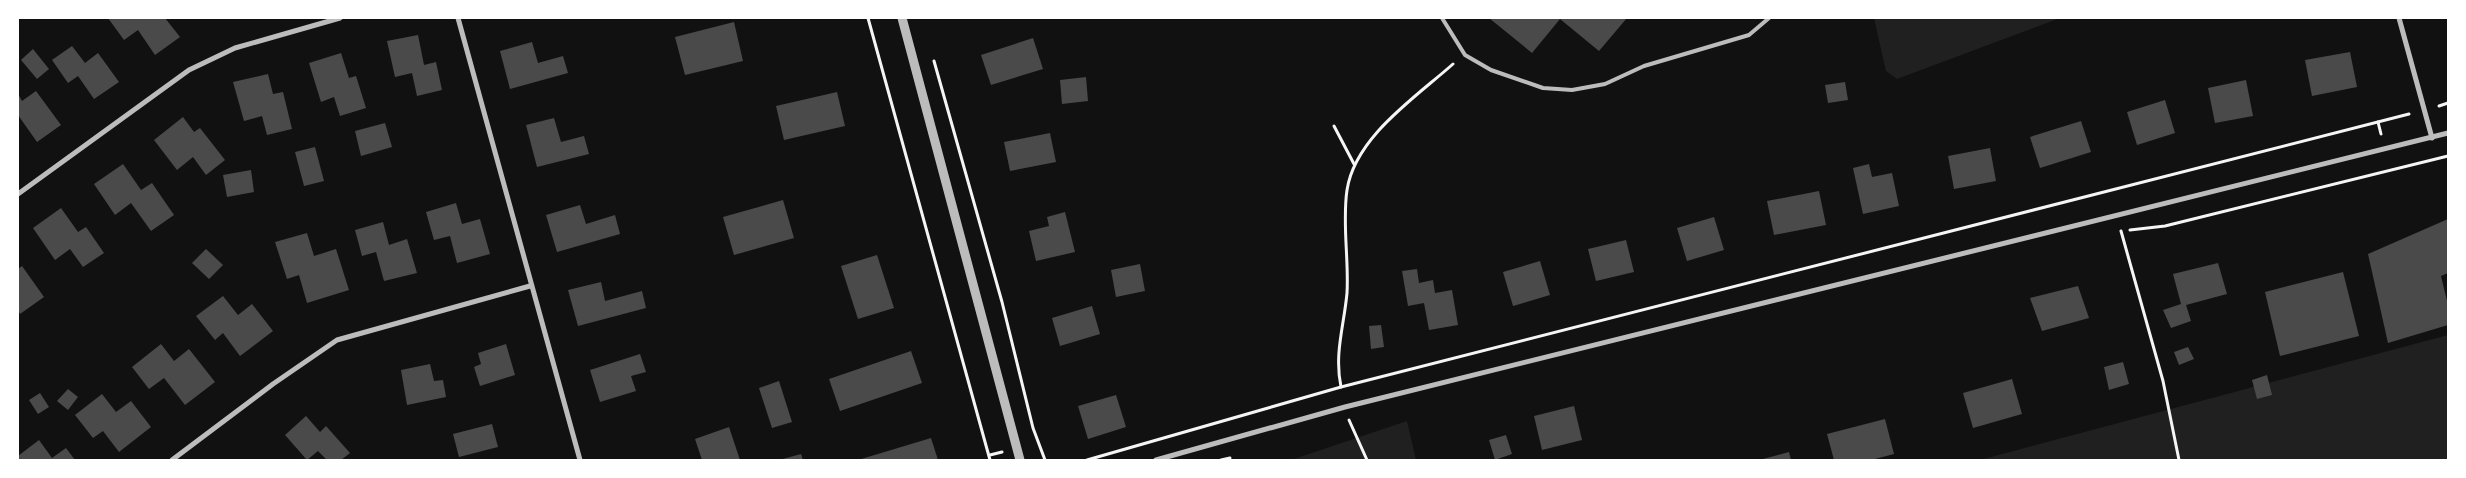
<svg xmlns="http://www.w3.org/2000/svg" width="2466" height="478" viewBox="0 0 2466 478" font-family="Signika,sans-serif">
<style>
.green{fill:#202020}
.building{fill:#4a4a4a}
.lines{fill:none;stroke-linecap:round;stroke-linejoin:round}
.path{stroke:#f5f5f5;stroke-width:3}
.service{stroke:#bcbcbc;stroke-width:4}
.minor{stroke:#bcbcbc;stroke-width:5}
.tertiary{stroke:#bcbcbc;stroke-width:9}
</style>
<rect width="100%" height="100%" fill="#111"/>
<g class="green">
<path d="M1874 18H2060L1897 79 1886 71Z"/>
<path d="M2448 335V460H1980Z"/>
<path d="M1407 421 1416 460H1291Z"/>
</g>
<g class="building">
<path d="M108 18H165L180 37 155 55 138 30 124 40Z"/>
<path d="M1489 18H1627L1599 51 1560 19 1532 53Z"/>
<path d="M734 22 743 61 685 75 675 37Z"/>
<path d="M418 35 424 65 436 62 442 90 417 96 412 73 395 77 387 41Z"/>
<path d="M1033 38 1043 69 991 85 981 55Z"/>
<path d="M532 42 538 63 563 56 568 73 510 89 500 51Z"/>
<path d="M72 46 85 63 98 53 119 82 94 99 78 76 68 83 52 60Z"/>
<path d="M33 49 49 69 37 79 21 60Z"/>
<path d="M2350 52 2357 87 2312 96 2305 60Z"/>
<path d="M341 53 349 78 356 76 366 108 340 116 334 97 321 102 309 63Z"/>
<path d="M268 74 273 94 283 92 292 129 267 135 262 116 244 121 233 82Z"/>
<path d="M1086 77 1088 101 1062 104 1060 80Z"/>
<path d="M2246 80 2253 116 2215 123 2208 88Z"/>
<path d="M1845 82 1848 100 1828 103 1825 85Z"/>
<path d="M36 91 61 125 37 142 18 115V94L22 101Z"/>
<path d="M837 92 845 126 784 140 776 106Z"/>
<path d="M2165 100 2175 133 2137 145 2127 112Z"/>
<path d="M183 117 194 132 200 128 225 160 206 175 193 157 177 170 154 140Z"/>
<path d="M554 118 561 142 584 136 589 154 537 167 526 125Z"/>
<path d="M2081 121 2091 152 2040 168 2030 137Z"/>
<path d="M385 123 392 147 361 156 355 131Z"/>
<path d="M1050 133 1056 162 1010 171 1004 142Z"/>
<path d="M315 147 324 181 304 186 295 152Z"/>
<path d="M1990 148 1996 181 1954 189 1948 156Z"/>
<path d="M123 164 141 190 152 183 174 215 151 231 131 203 115 215 94 184Z"/>
<path d="M1869 164 1872 177 1892 173 1899 206 1863 214 1853 168Z"/>
<path d="M251 170 254 192 227 197 223 175Z"/>
<path d="M1819 191 1826 225 1774 235 1767 201Z"/>
<path d="M783 200 794 238 734 255 723 217Z"/>
<path d="M456 203 462 224 480 219 490 254 457 263 450 236 434 240 426 212Z"/>
<path d="M580 205 586 224 615 215 620 234 557 252 546 215Z"/>
<path d="M61 208 78 232 86 227 104 253 83 267 70 249 55 260 33 228Z"/>
<path d="M1065 212 1075 252 1036 261 1029 231 1049 226 1047 217Z"/>
<path d="M1714 217 1724 250 1687 261 1677 228Z"/>
<path d="M2448 219V273L2441 276 2448 305V325L2388 343 2368 254Z"/>
<path d="M383 222 389 245 407 239 417 273 384 281 376 252 362 256 355 230Z"/>
<path d="M307 233 314 256 336 249 349 290 307 303 299 275 287 279 275 242Z"/>
<path d="M1626 240 1634 272 1596 281 1588 249Z"/>
<path d="M206 249 223 265 209 279 192 263Z"/>
<path d="M877 255 894 308 858 319 841 266Z"/>
<path d="M1540 261 1550 295 1513 306 1503 272Z"/>
<path d="M2218 263 2227 294 2186 305 2191 321 2171 328 2163 310 2181 304 2173 274Z"/>
<path d="M1140 264 1145 291 1116 297 1111 270Z"/>
<path d="M22 266 44 297 20 314 18 310V269Z"/>
<path d="M1417 269 1419 283 1433 280 1435 293 1452 290 1458 325 1429 330 1424 303 1408 306 1402 271Z"/>
<path d="M2343 272 2359 336 2280 356 2265 292Z"/>
<path d="M601 282 605 301 642 291 646 308 578 326 568 290Z"/>
<path d="M2078 286 2089 318 2042 331 2030 298Z"/>
<path d="M223 296 238 315 252 304 273 331 240 356 223 333 215 340 196 316Z"/>
<path d="M1092 306 1100 334 1060 346 1052 318Z"/>
<path d="M1381 325 1384 347 1371 349 1369 326Z"/>
<path d="M161 344 174 361 189 349 215 382 185 405 164 378 149 389 132 367Z"/>
<path d="M506 344 515 375 480 386 474 367 481 364 478 353Z"/>
<path d="M2188 347 2194 359 2179 365 2174 352Z"/>
<path d="M911 351 922 383 840 411 829 379Z"/>
<path d="M640 354 646 372 631 376 636 391 600 402 590 370Z"/>
<path d="M2123 362 2129 384 2109 390 2104 367Z"/>
<path d="M430 364 434 381 443 380 446 397 407 405 401 370Z"/>
<path d="M2267 375 2272 395 2257 399 2252 380Z"/>
<path d="M2012 379 2022 414 1973 428 1963 393Z"/>
<path d="M779 381 792 422 772 428 759 388Z"/>
<path d="M68 389 78 397 68 410 57 401Z"/>
<path d="M40 393 49 407 38 414 29 400Z"/>
<path d="M102 394 116 412 131 401 151 427 119 452 103 431 93 438 75 415Z"/>
<path d="M1116 395 1126 427 1088 439 1078 406Z"/>
<path d="M1574 406 1582 440 1542 450 1534 416Z"/>
<path d="M306 416 320 432 326 426 350 453 341 460H327L318 451 307 460 285 435Z"/>
<path d="M1885 419 1894 454 1871 460H1834L1827 434Z"/>
<path d="M492 424 498 447 459 457 453 434Z"/>
<path d="M729 427 740 460H702L695 439Z"/>
<path d="M1506 435 1512 454 1495 460 1489 440Z"/>
<path d="M931 438 938 460H858Z"/>
<path d="M39 440 52 458 66 448 75 460H18V456Z"/>
<path d="M1789 452 1791 460H1759Z"/>
<path d="M801 454 803 460H779Z"/>
</g>
<g class="lines">
<g class="path">
<path d="M868 18 990 460"/>
<path d="M934 61 1002 302 1033 428 1045 460"/>
<path d="M2439 106 2448 103"/>
<path d="M2378 122 2381 134"/>
<path d="M1334 126 1354 164"/>
<path d="M2130 230 2165 226 2448 156"/>
<path d="M2121 231 2163 381 2179 460"/>
<path d="M1341 387C1334 354 1344 326 1347 293 1349 259 1342 223 1347 190 1355 137 1416 97 1453 64"/>
<path d="M1349 420 1367 460"/>
<path d="M990 455 1002 452"/>
<path d="M1087 460 1341 387 2409 114"/>
<path d="M1221 460 1230 458"/>
</g>
<path class="service" d="M1442 18 1465 55 1491 70 1543 88 1572 90 1605 84 1644 66 1749 35 1769 18"/>
<g class="minor">
<path d="M458 18 580 460"/>
<path d="M2399 18 2432 138"/>
<path d="M18 194 189 70 235 48 340 18"/>
<path d="M172 460 273 384 337 340 530 286"/>
<path d="M1156 460 1345 407 2448 133"/>
</g>
<path class="tertiary" d="M902 18 1020 460"/>
</g>
<rect width="2466" height="478" fill="none" stroke="#ffffff" stroke-width="38"/>
</svg>
